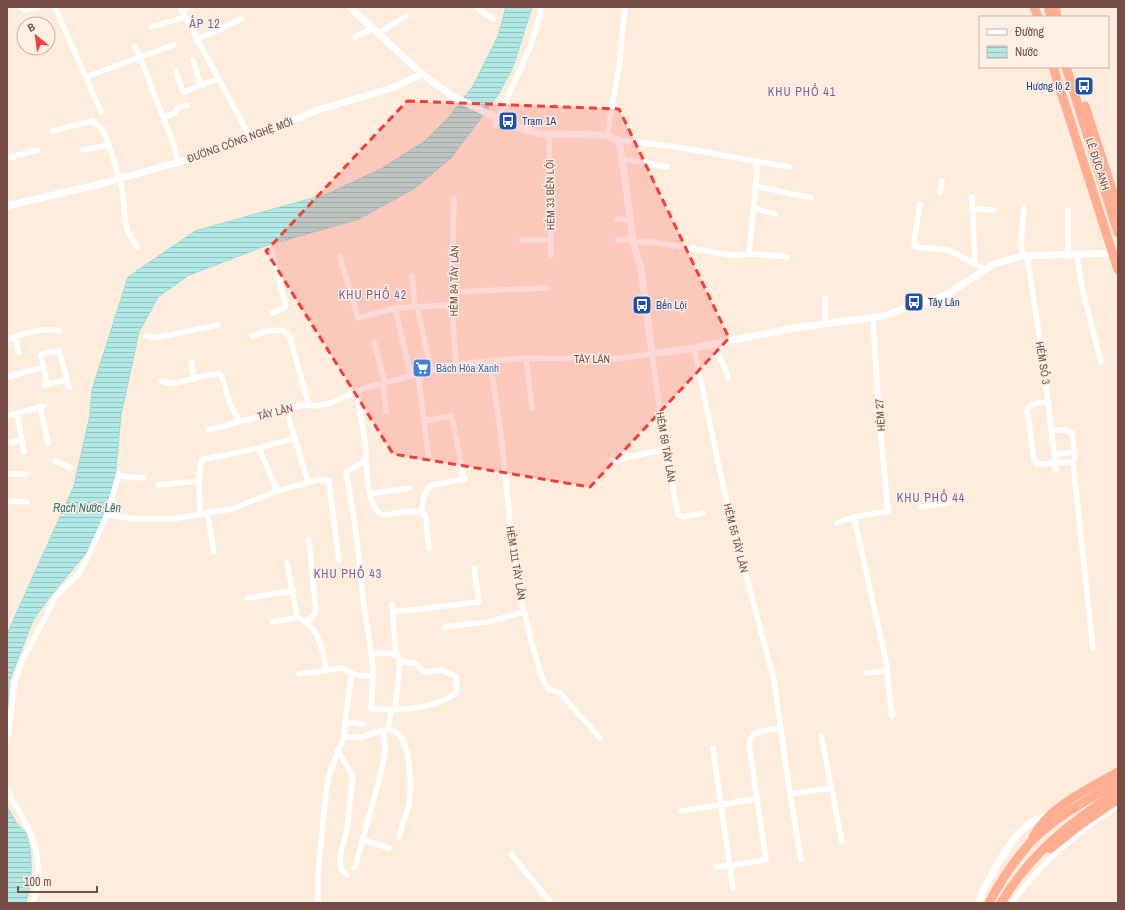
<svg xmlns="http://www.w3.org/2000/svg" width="1125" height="910" viewBox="0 0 1125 910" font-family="'Archivo Narrow',sans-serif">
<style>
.water{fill:url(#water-rules);stroke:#96dcda}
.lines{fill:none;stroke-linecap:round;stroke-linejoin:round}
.minor{stroke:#fff;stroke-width:5.5}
.tertiary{stroke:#fff;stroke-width:7}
.trunk{stroke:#ffae91;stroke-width:9}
.marked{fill:#f53e36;fill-opacity:0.2;stroke:#f53e36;stroke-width:3;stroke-dasharray:8 5;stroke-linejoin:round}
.labels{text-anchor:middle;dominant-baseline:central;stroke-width:3;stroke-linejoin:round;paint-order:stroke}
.transit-label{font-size:11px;fill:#164399;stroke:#fff0e6;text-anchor:start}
.street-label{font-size:11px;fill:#764d44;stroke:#fff0e6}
.shop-label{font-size:11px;fill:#366cbe;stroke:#fff0e6;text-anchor:start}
.neighbourhood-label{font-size:12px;letter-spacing:1px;fill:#7b5e9a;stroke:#fff0e6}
.water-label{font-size:12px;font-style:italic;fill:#347675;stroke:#fff0e6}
</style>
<defs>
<pattern id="water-rules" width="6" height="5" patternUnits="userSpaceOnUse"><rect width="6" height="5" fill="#b1e9e7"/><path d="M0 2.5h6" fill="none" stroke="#95bfbd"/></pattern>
</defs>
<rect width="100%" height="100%" fill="#feecdd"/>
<g class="water">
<path d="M506 7H532L513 67 498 95 451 158 415 188 359 219 268 245 189 275 158 297 139 332 121 415 114 490 105 517 87 552 49 598 33 620 9 682 7 730V634L74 486 90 415 92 390 128 277 195 231 327 194 381 169 425 141 449 117 473 86 498 36Z"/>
<path d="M7 806C11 812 14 821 20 827 22 829 25 831 26 833 33 850 33 887 25 903H7Z"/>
</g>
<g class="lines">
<g class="minor">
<path d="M21 7 25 10 39 7"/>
<path d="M55 7 101 112"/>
<path d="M180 7 250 137"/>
<path d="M476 7 493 19"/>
<path d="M181 10 190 7"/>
<path d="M152 27 184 17"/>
<path d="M379 33 406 16"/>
<path d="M355 37 373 28"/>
<path d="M196 40 241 19"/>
<path d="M174 45 140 57 173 143 178 162"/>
<path d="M193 60 201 86"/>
<path d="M176 71 183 92 218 79"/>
<path d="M86 77 140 57 135 47"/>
<path d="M163 117 176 113 177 108 187 105"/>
<path d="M495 125 531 45 542 7"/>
<path d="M52 131 92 121 102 129 109 145 122 188 125 218 128 232 137 247"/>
<path d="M549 134 551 255"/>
<path d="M607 135 619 67 625 7"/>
<path d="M617 140 676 147 789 167"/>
<path d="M83 150 109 145"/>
<path d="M7 158 38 150"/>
<path d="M622 159 667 167"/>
<path d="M755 186 811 198"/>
<path d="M940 193 942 181"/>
<path d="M972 197 975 264"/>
<path d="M454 199 452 305 456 364"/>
<path d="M920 204 914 242 915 247 948 250 985 269"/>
<path d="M753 208 775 214"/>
<path d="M972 209 994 210"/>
<path d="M1068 210V256"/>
<path d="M617 219 630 220"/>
<path d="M522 240H551"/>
<path d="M618 240 632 239"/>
<path d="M633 242H652L730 255 758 254 787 257"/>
<path d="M749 254 758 162"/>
<path d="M1023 256 1021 244 1024 207"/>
<path d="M1027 256 1043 359 1056 470"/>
<path d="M1077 256 1083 291 1101 362"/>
<path d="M340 257 358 318 396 308 452 305"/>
<path d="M412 276 415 306"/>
<path d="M453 292 547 288"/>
<path d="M417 306 431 370"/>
<path d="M395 308 411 376"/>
<path d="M272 313 286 307 272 251"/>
<path d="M825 324V298"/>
<path d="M146 336 156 338 218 325"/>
<path d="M252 336 272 330 284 331 290 337 309 406"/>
<path d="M15 337 19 353"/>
<path d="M7 339C27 334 39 327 60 331"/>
<path d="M374 342 385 383"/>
<path d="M713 344C717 356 726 365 728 378"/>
<path d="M694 348 724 490 774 681 790 794"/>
<path d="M526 358 532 408"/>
<path d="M490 360 501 435 516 578 532 644 541 675 548 689 558 692 562 695 600 738"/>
<path d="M192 362 191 367 194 379"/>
<path d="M418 374 429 461"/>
<path d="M7 377 44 367"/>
<path d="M161 381C176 389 202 372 220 374L222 377 230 404 239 421"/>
<path d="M47 384 41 356 43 353 59 351 69 387"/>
<path d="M383 384 386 411"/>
<path d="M44 385 66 380"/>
<path d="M1049 403C1040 402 1034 402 1027 409L1034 460 1037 464 1073 462"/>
<path d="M40 407 48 443"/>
<path d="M286 409 308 482"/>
<path d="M17 413 24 452"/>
<path d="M7 416 44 406"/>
<path d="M424 421 451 416 455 431"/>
<path d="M208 430 295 407 303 405 318 406 330 403 365 388 456 364 526 358 614 359 652 354 663 433 678 515 684 517 703 513"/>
<path d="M1052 430H1065L1072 433 1075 457 1073 462 1093 649"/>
<path d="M456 437 464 480"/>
<path d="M7 443 22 440"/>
<path d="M259 448 295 438"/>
<path d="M1055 454 1075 452"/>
<path d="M55 461 71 468"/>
<path d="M366 461C367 476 368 509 383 515L415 511 424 513 426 518 429 549"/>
<path d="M610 461 666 449"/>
<path d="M7 474H26"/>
<path d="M118 476 144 478"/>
<path d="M158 485 199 481"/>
<path d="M371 494 409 488"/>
<path d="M7 501 27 502"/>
<path d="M921 507 949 503"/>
<path d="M207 512 214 552"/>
<path d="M200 513 199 481 201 460 259 448 277 491 318 480 329 481 339 561"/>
<path d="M421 513C423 503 423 490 432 485L465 479"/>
<path d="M107 515 137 519H172L232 509 277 491"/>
<path d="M854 517 886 661 892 716"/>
<path d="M837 523 854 517 888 511 879 416 873 318"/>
<path d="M247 598 293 591"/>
<path d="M392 604 396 654"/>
<path d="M393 612 479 602 474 568"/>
<path d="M296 617C320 626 321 648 327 670"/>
<path d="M307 621 312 617 316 612 309 541"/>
<path d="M272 622 294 618 297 616 287 563"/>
<path d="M444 627 487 622 524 612"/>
<path d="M372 654 389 653 398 657 400 662 395 710"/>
<path d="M352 673 345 722 363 724"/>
<path d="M866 673 887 671"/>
<path d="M299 674 342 668 355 675 373 676C373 652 367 630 364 606 359 562 356 519 346 475L347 471 366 461V448L357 392"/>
<path d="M373 676 371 709C400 710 433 711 457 692L456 676 441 670 425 672 415 663 400 662"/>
<path d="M388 729C393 731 398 732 401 737 410 749 412 789 409 804 406 815 402 825 399 837"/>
<path d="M821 735 842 842"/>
<path d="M344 737H361L388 729 391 710"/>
<path d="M7 742 15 681 22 661 57 595 79 573 86 561 107 515 119 473"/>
<path d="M713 748 733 888"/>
<path d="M337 750 353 776 347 828 340 858 341 869 347 875"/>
<path d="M7 788C11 800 18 809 24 820 39 847 43 874 33 903"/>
<path d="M681 811 757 799"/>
<path d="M363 840 389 848"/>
<path d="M511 854 551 903"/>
<path d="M801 860 790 794 831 788"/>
<path d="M717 867 766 860 749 744C751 729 769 730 780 728"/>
<path d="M355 868 380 776 385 752 384 731"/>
<path d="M318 903V873L326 792 330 772 344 737 345 722"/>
<path d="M1012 903C1040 863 1077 832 1118 806"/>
</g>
<g class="tertiary">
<path d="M350 7 422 74 454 97 518 128 541 134 607 135 617 140 620 146 625 179 633 242 641 268 652 354 694 348 794 328 883 316 946 295 992 265 1021 256 1113 253"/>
<path d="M7 206 104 183 204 155 318 110 395 87 422 74"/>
<path d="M978 903C987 881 1020 813 1048 818"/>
</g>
<g class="trunk">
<path d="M1034 7 1038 17"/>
<path d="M1048 7 1051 17"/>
<path d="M1055 7 1057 17"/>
<path d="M1053 67 1118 270"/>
<path d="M1066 67 1118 233"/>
<path d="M1085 106 1118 208"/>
<path d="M1033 837C1049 806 1089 789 1118 772"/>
<path d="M1050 849 1080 825 1114 802"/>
<path d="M989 903C999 883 1016 859 1030 843 1053 818 1089 799 1118 782"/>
<path d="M1001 903C1030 855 1070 821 1118 792"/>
</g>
</g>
<path class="marked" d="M407 101 619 109 729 338 590 487 393 454 266 251Z"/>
<defs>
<g id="bus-square" transform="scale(1)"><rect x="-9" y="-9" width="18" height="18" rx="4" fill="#1a4fb4" stroke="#fff0e6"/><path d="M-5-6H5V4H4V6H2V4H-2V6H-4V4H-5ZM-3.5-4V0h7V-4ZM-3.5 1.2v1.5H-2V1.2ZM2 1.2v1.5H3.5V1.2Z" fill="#fff"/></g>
<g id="supermarket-square" transform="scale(1)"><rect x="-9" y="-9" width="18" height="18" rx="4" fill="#3f7fe0" stroke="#fff0e6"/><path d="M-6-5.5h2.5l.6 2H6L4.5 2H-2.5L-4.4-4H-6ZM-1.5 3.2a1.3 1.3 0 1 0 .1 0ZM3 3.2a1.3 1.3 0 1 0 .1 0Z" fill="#fff"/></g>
</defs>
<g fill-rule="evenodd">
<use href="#bus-square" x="1084" y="86"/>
<use href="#bus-square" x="508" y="121"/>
<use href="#bus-square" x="914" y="302"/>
<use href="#bus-square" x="642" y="305"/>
<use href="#supermarket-square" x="422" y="368"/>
</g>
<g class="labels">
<g class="transit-label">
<text x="1070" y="86" text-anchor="end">Hương lộ 2</text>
<text x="522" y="121">Trạm 1A</text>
<text x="928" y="302">Tây Lân</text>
<text x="656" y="305">Bến Lội</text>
</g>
<g class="street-label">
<text transform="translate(240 140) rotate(-20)">ĐƯỜNG CÔNG NGHỆ MỚI</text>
<text transform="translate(1098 164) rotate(72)">LÊ ĐỨC ANH</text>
<text transform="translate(550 195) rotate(-91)">HẺM 33 BẾN LỘI</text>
<text transform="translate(454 281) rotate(-89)">HẺM 84 TÂY LÂN</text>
<text x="592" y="359">TÂY LÂN</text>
<text transform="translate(1043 363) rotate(81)">HẺM SỐ 3</text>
<text transform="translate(275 412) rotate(-14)">TÂY LÂN</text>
<text transform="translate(880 415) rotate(-94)">HẺM 27</text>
<text transform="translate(666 447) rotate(80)">HẺM 59 TÂY LÂN</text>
<text transform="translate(736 538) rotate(76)">HẺM 55 TÂY LÂN</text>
<text transform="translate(516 563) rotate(81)">HẺM 111 TÂY LÂN</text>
</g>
<g class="shop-label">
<text x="436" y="368">Bách Hóa Xanh</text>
</g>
<g class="neighbourhood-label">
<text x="205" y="24">ẤP 12</text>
<text x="802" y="92">KHU PHỐ 41</text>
<text x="373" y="295">KHU PHỐ 42</text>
<text x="931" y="498">KHU PHỐ 44</text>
<text x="348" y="574">KHU PHỐ 43</text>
</g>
<g class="water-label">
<text x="87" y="508">Rạch Nước Lên</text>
</g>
</g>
<rect width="1125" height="910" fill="none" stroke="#764d44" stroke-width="16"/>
<rect x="979" y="16" width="130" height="52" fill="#fff0e6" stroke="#c8afa5"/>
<rect x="987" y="29" width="20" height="6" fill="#ffffff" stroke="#c8afa5"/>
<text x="1015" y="36" font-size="12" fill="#764d44">Đường</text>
<rect x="987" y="46" width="20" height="12" fill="url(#water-rules)" stroke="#c8afa5"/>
<text x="1015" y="56" font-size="12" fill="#764d44">Nước</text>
<g transform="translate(36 36) rotate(331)"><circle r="19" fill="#fff0e6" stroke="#c8afa5"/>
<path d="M0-3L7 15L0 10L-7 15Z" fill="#f53e36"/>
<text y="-6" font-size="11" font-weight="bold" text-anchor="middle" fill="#764d44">B</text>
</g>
<path d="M18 886v6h79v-6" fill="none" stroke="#764d44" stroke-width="2"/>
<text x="24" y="886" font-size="12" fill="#764d44" stroke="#fff0e6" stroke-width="3" paint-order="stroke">100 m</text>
</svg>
